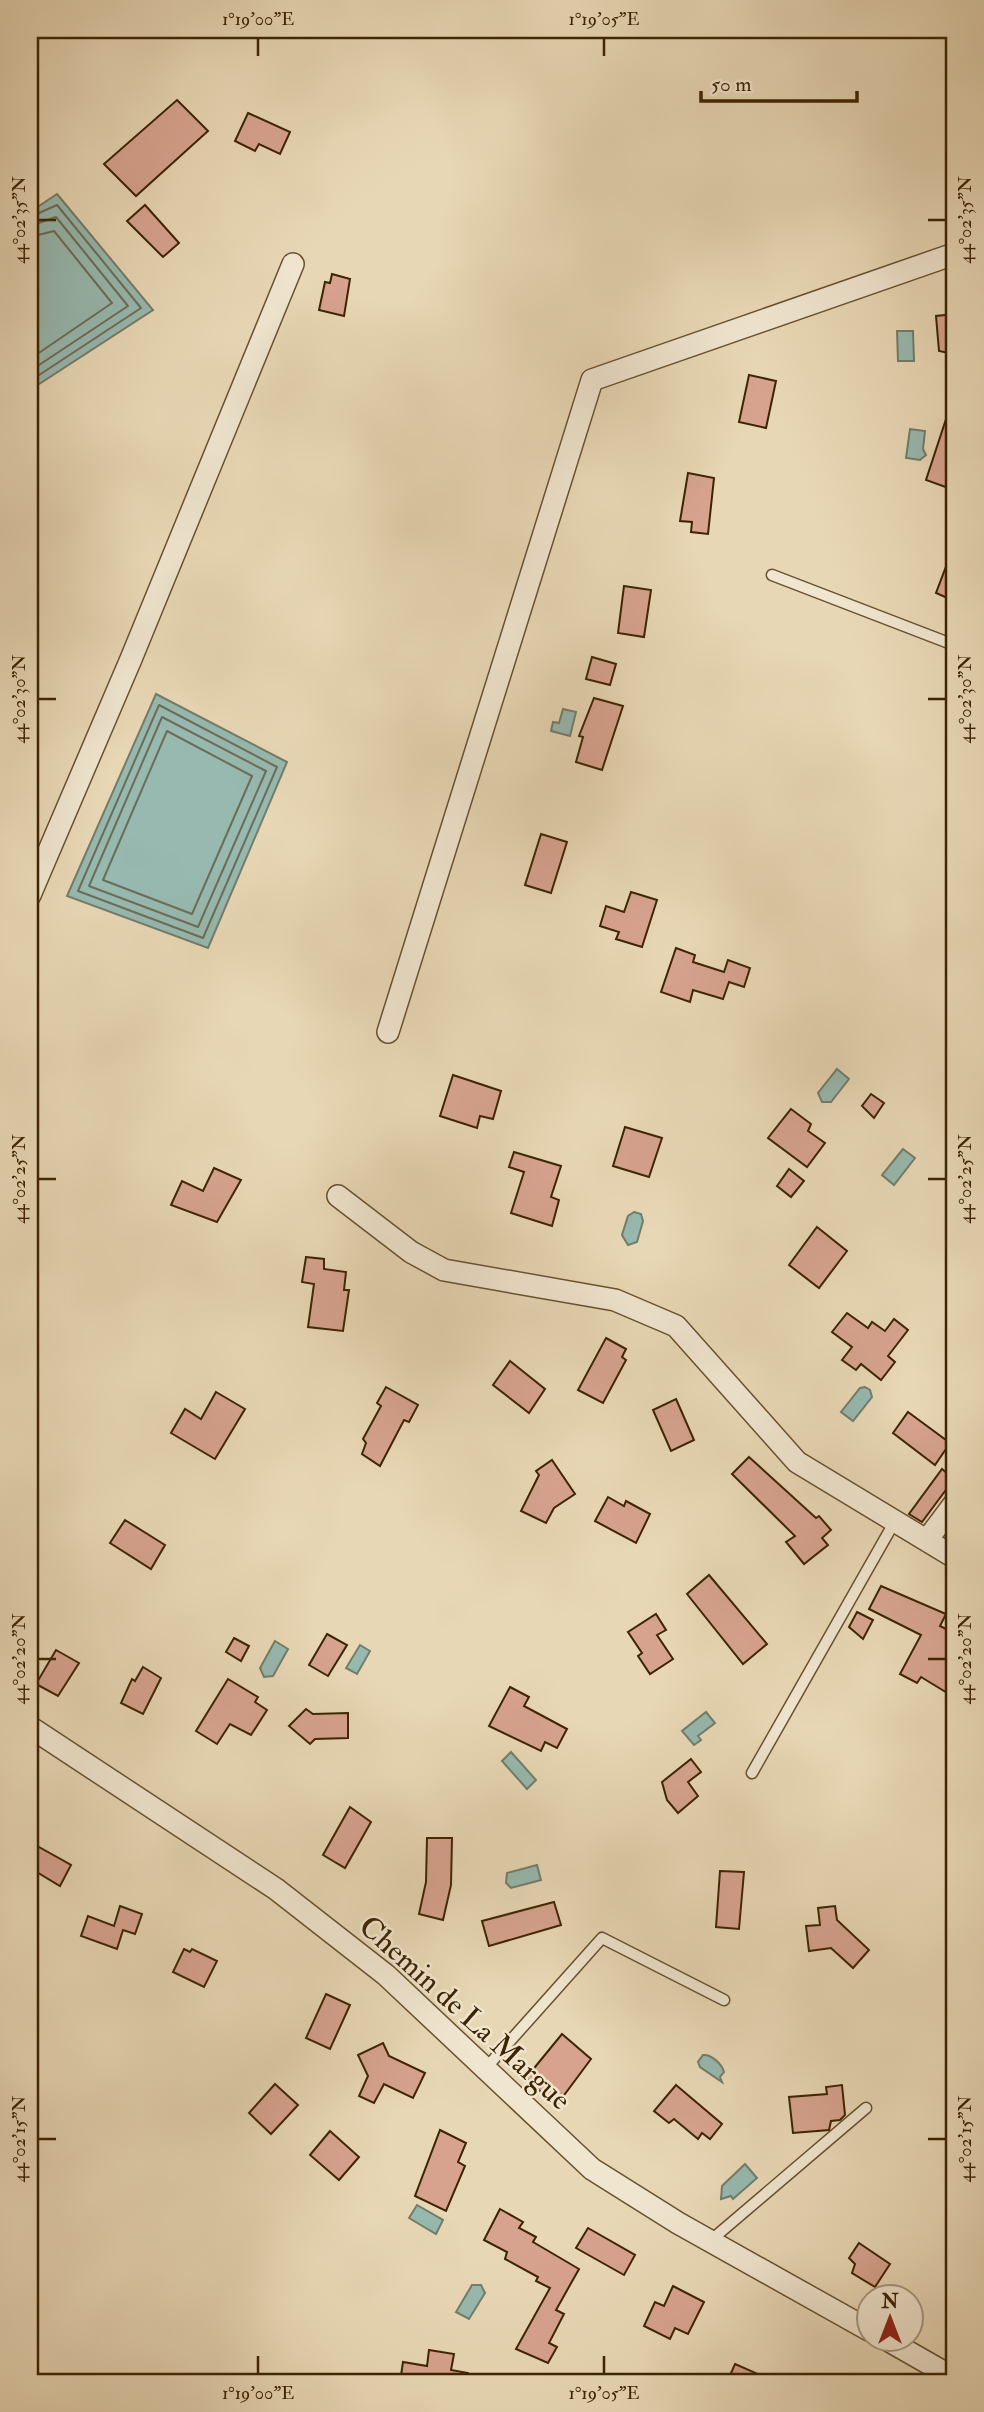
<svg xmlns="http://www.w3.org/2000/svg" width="984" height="2412" viewBox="0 0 984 2412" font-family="'IM FELL Double Pica',serif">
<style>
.water{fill:#97b9b0;stroke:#737d6a;stroke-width:2}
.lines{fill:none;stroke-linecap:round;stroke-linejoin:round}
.shore{stroke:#6a6e59;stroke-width:2}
.building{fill:#d7a38f;stroke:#3d2402;stroke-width:2}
.lane-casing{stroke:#68512f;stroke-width:13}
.street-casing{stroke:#68512f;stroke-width:24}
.lane{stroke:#f0e5cf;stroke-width:10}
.street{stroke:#f0e5cf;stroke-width:21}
.ticks{fill:none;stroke:#3d2402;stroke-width:2.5}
.labels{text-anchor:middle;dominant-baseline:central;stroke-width:5;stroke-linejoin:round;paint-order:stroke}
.street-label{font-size:30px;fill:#3d2402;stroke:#f0e5cf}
.neatline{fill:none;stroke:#3d2402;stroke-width:2.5}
.ticks-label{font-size:18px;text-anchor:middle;fill:#3d2402}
</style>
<rect width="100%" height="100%" fill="#e8d7b5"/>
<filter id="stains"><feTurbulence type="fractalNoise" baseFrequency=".00286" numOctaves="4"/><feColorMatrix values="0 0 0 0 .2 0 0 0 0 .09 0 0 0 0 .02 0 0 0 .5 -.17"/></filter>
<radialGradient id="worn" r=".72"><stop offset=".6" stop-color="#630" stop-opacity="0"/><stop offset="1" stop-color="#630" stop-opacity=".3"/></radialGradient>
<g class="water">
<path d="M57 194 153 310 30 390V212Z"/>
<path d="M897 331H913L914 361H898Z"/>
<path d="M910 429 925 431 923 449 926 455 920 460 906 458Z"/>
<path d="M156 694 287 762 208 948 67 896Z"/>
<path d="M563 709 576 712 570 736 551 731 553 722 559 723Z"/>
<path d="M837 1069 849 1079 831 1102H822L818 1093Z"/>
<path d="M903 1149 915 1158 894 1185 882 1175Z"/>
<path d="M634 1212 641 1214 643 1221 637 1242 628 1245 622 1235 628 1216Z"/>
<path d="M865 1387 870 1390 872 1397 853 1421 841 1412 860 1388Z"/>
<path d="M275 1641 288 1649 273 1676 264 1677 260 1668Z"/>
<path d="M360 1645 370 1651 357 1674 346 1668Z"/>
<path d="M706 1712 715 1723 698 1736 701 1740 694 1745 682 1731Z"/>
<path d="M511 1752 536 1780 527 1789 502 1761Z"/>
<path d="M537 1865 541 1880 511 1888 506 1883 507 1873Z"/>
<path d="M703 2055C711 2054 722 2064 724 2072L720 2077 722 2082 700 2067 698 2062Z"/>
<path d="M745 2164 757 2178 733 2199 731 2196 721 2199 722 2186Z"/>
<path d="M417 2205 443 2220 436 2234 409 2218Z"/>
<path d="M472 2285H481L485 2293 469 2319 456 2312Z"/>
</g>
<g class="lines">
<g class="shore">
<path d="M30 217 57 205 141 308 30 381"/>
<path d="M30 226 56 217 128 306 30 371"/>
<path d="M30 237 54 231 112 303 30 359"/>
<path d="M159 705 277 767 203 938 78 891Z"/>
<path d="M162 717 266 771 198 927 89 886Z"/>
<path d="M167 731 252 776 192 914 103 880Z"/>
</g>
</g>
<g class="building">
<path d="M177 100 208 131 136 196 104 164Z"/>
<path d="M248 113 290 132 280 154 259 144 255 151 235 141Z"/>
<path d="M145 205 179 243 163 257 127 221Z"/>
<path d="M332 274 350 279 344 316 319 310 325 282 330 283Z"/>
<path d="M954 314V354L939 351 936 316Z"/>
<path d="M749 375 776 381 766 428 739 422Z"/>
<path d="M951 404H954V490L926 480Z"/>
<path d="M688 473 714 478 708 534 691 532 692 522 680 521Z"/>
<path d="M953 548H954V601L936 593Z"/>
<path d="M624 586 651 590 644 637 618 633Z"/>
<path d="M592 657 616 664 610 685 586 679Z"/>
<path d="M594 698 623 706 602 770 576 762 583 737 579 736Z"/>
<path d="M541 834 567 842 551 893 525 885Z"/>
<path d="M631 892 657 900 642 947 616 939 619 932 600 926 606 906 624 912Z"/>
<path d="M676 948 695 955 693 962 724 972 728 960 750 968 744 987 729 982 723 999 693 990 690 1002 661 992Z"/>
<path d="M453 1075 501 1091 493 1119 480 1116 477 1128 440 1116Z"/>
<path d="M871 1094 884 1103 874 1118 862 1106Z"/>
<path d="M791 1109 811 1124 808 1131 825 1143 807 1167 768 1138Z"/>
<path d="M625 1127 662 1138 649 1177 613 1166Z"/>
<path d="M514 1152 561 1166 551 1197 559 1200 552 1226 511 1213 524 1172 509 1167Z"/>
<path d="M214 1168 241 1180 217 1222 171 1205 182 1181 203 1191Z"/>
<path d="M789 1169 804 1181 791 1197 777 1186Z"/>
<path d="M817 1227 847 1251 819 1288 789 1265Z"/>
<path d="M306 1257 324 1259V1269L346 1272 344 1290H349L343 1331 308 1327 314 1284 302 1282Z"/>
<path d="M847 1313 868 1328 872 1322 885 1331 894 1319 908 1330 888 1356 895 1362 881 1380 861 1364 856 1370 842 1360 852 1347 832 1332Z"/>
<path d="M606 1338 626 1349 622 1357 626 1360 603 1403 578 1390Z"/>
<path d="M510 1361 545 1389 529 1413 493 1385Z"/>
<path d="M386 1387 418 1405 409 1422 404 1420 380 1466 362 1454 366 1443 363 1439 381 1406 377 1403Z"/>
<path d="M216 1392 245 1409 215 1459 171 1433 185 1409 201 1419Z"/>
<path d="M676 1399 694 1440 671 1451 653 1410Z"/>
<path d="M908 1412 950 1443 935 1465 893 1433Z"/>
<path d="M749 1457 816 1518 819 1516 831 1530 822 1538 828 1545 804 1564 786 1542 795 1536 732 1474Z"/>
<path d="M552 1460 575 1494 554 1508 546 1523 521 1511 539 1475 536 1471Z"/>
<path d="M942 1469 954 1479 922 1522 909 1514Z"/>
<path d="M608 1497 624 1506 626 1501 650 1514 636 1543 595 1521Z"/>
<path d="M125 1520 165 1545 151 1569 110 1543Z"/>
<path d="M709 1575 767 1644 743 1664 687 1594Z"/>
<path d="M881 1586 946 1614 940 1626 954 1633V1697L921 1677 917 1683 900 1674 921 1635 869 1609Z"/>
<path d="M857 1612 873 1620 863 1639 849 1627Z"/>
<path d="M656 1614 666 1630 657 1635 673 1659 650 1674 638 1656 642 1653 628 1632Z"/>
<path d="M327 1634 347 1645 328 1676 309 1665Z"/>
<path d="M234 1638 249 1646 241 1661 226 1652Z"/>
<path d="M56 1650 79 1663 58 1696 36 1684Z"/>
<path d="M143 1667 161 1678 143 1714 121 1703 132 1679 135 1681Z"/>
<path d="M228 1679 258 1697 255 1702 267 1710 251 1735 230 1724 217 1744 196 1731Z"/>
<path d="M510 1687 529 1697 524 1706 567 1729 557 1748 545 1742 541 1751 489 1726Z"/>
<path d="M306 1709 313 1714 348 1713V1738L315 1739 310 1744 289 1726Z"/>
<path d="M691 1759 701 1772 688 1782 698 1796 678 1813 667 1800 662 1782Z"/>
<path d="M350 1807 371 1822 345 1868 323 1855Z"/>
<path d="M427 1838H452L451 1885 443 1920 419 1914 426 1882Z"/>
<path d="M30 1842 71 1865 60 1886 30 1868Z"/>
<path d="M720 1871 744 1872 739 1929 716 1927Z"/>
<path d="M554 1902 561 1925 489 1946 482 1921Z"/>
<path d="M120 1906 142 1914 135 1934 123 1930 117 1949 81 1936 88 1916 114 1926Z"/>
<path d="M835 1906 837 1920 869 1950 853 1968 831 1948 809 1951 806 1926 820 1925 818 1908Z"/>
<path d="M184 1949 190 1952 192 1949 217 1961 204 1987 173 1972Z"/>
<path d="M326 1994 350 2005 330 2049 306 2038Z"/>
<path d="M562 2034 591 2059 556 2106 526 2078Z"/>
<path d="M383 2043 389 2056 425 2073 413 2098 384 2084 374 2103 359 2096 368 2076 358 2055Z"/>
<path d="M275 2084 298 2105 271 2134 249 2113Z"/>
<path d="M676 2085 722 2124 710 2139 702 2133 698 2139 674 2119 669 2123 654 2111Z"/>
<path d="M842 2085 845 2115 840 2120 831 2121 829 2130 793 2133 789 2097 827 2094 826 2087Z"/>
<path d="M440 2130 466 2143 458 2162 465 2166 446 2211 415 2196Z"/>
<path d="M330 2131 359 2157 339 2180 310 2155Z"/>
<path d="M500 2209 523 2222 519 2228 536 2237 533 2242 579 2269 556 2310 564 2314 549 2343 557 2347 548 2363 516 2349 550 2288 536 2281 538 2277 505 2259 507 2252 484 2240Z"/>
<path d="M588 2228 635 2255 624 2275 576 2248Z"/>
<path d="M859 2243 890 2264 875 2287 852 2273 855 2264 849 2258Z"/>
<path d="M673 2286 704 2302 688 2334 675 2328 670 2339 644 2326 655 2302 664 2306Z"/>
<path d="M429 2350 454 2354 451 2370 468 2373V2382H400L403 2362 427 2366Z"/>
<path d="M735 2364 776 2382H727Z"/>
</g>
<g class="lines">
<g class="lane-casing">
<g id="lane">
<path d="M772 575 954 645"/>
<path d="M752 1773 895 1521"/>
<path d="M486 2068 602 1938 724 2000"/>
<path d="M710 2241 866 2108"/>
</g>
</g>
<g class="street-casing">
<g id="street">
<path d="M30 895 131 659 293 264"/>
<path d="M388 1032 592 380 954 254"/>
<path d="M338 1196 411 1252 444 1270 615 1300 676 1326 797 1462 954 1557"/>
<path d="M927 1540 954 1504"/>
<path d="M30 1727 276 1889 386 1975 592 2169 678 2223 869 2330"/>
<path d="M884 2338 954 2378"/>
</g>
</g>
<use href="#lane" class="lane"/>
<use href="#street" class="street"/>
</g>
<path class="ticks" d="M258 38V56M604 38V56M38 220H56M928 220H946M38 699H56M928 699H946M38 1179H56M928 1179H946M38 1659H56M928 1659H946M38 2139H56M928 2139H946M258 2356V2374M604 2356V2374"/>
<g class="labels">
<g class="street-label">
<text transform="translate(465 2013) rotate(42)">Chemin de La Margue</text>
</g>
</g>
<rect width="984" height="2412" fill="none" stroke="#e8d7b5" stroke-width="77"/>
<g transform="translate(890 2318)"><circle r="33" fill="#f0e5cf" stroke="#a8987d" stroke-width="2"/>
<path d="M0-5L12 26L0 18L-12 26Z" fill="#8f2418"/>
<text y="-10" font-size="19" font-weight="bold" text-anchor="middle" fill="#3d2402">N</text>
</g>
<path d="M701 91v10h156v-10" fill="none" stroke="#3d2402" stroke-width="3.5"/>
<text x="711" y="91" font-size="21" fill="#3d2402" stroke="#f0e5cf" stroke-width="5" paint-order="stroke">50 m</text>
<rect x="38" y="38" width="908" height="2336" class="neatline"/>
<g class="ticks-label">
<text x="258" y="25">1°19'00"E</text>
<text x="604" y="25">1°19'05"E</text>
<text transform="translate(19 220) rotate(-90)" y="6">44°02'35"N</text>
<text transform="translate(965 220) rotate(-90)" y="6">44°02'35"N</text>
<text transform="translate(19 699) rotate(-90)" y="6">44°02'30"N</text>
<text transform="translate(965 699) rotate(-90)" y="6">44°02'30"N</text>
<text transform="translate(19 1179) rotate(-90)" y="6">44°02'25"N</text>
<text transform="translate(965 1179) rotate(-90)" y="6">44°02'25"N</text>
<text transform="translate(19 1659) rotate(-90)" y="6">44°02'20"N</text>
<text transform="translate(965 1659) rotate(-90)" y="6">44°02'20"N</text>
<text transform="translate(19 2139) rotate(-90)" y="6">44°02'15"N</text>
<text transform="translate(965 2139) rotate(-90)" y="6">44°02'15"N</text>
<text x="258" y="2399">1°19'00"E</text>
<text x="604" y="2399">1°19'05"E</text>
</g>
<rect width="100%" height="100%" filter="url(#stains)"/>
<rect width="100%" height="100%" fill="url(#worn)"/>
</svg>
